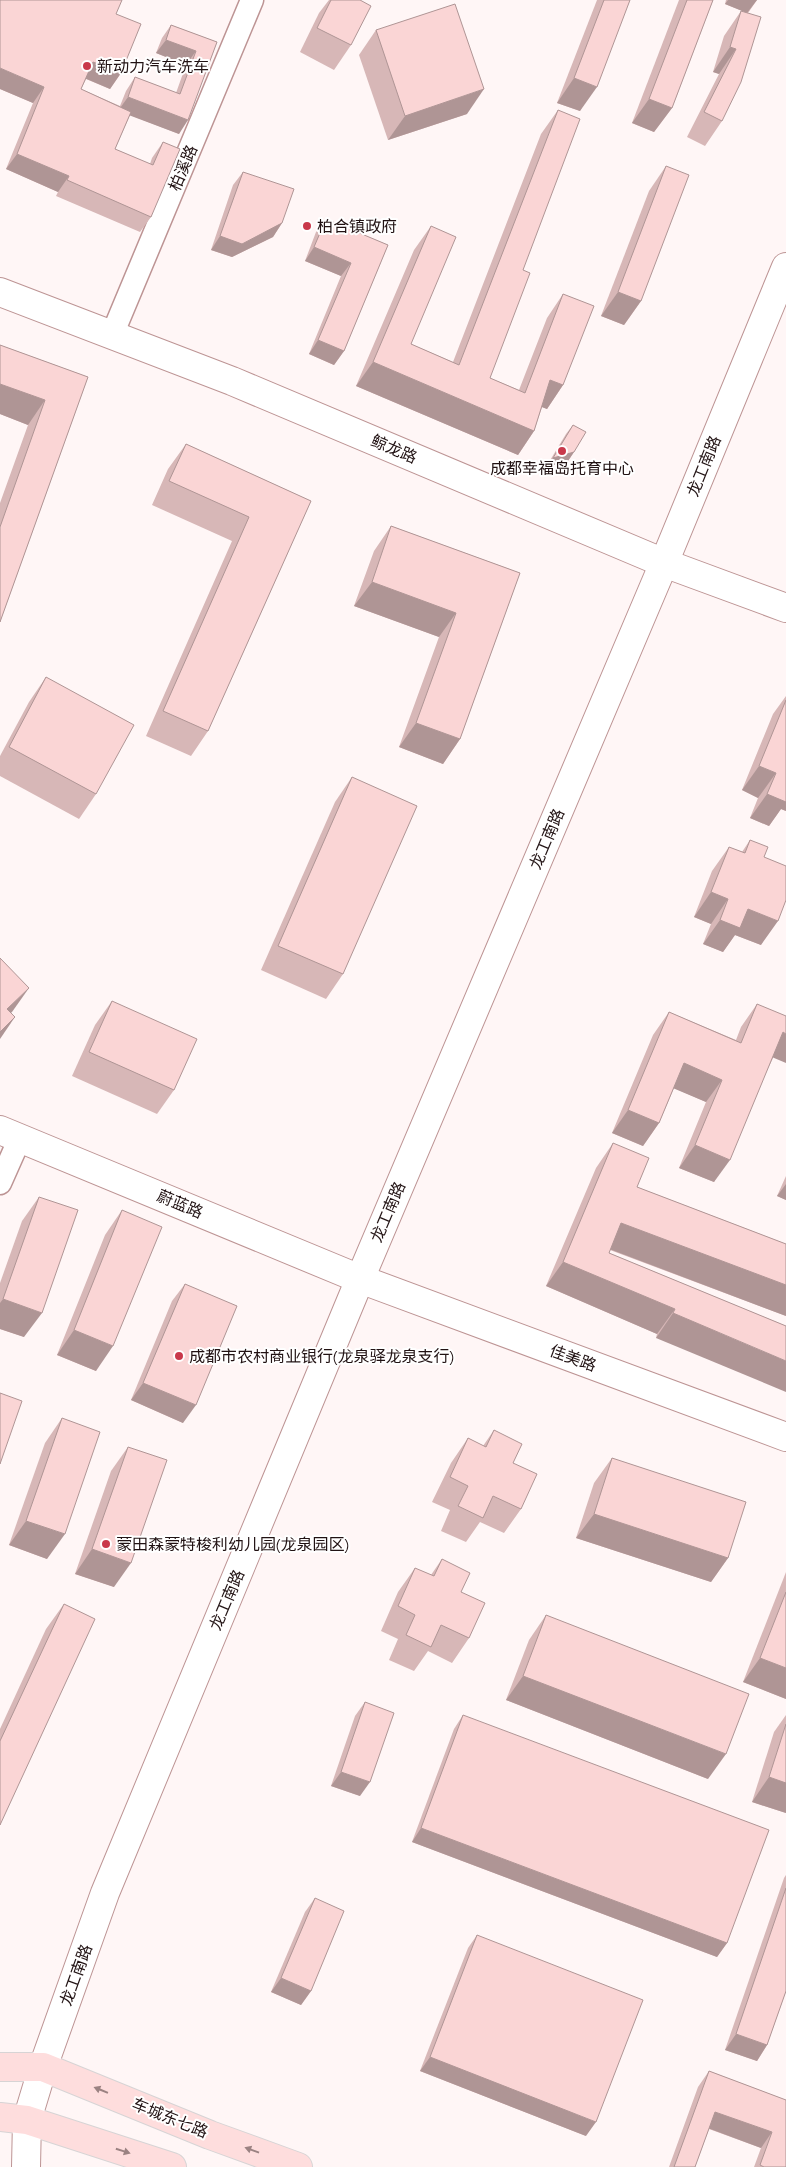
<svg xmlns="http://www.w3.org/2000/svg" width="786" height="2167" viewBox="0 0 786 2167" font-family="'Zilla Slab','Noto Sans SC',serif">
<style>
.lines{fill:none;stroke-linecap:round;stroke-linejoin:round}
.street-casing{stroke:#bd9494;stroke-width:25}
.secondary-casing{stroke:#bd9494;stroke-width:30}
.primary-casing{stroke:#d7d4d5;stroke-width:30}
.street{stroke:#fff;stroke-width:22}
.secondary{stroke:#fff;stroke-width:28}
.primary{stroke:#fedddd;stroke-width:28}
.wall{fill:#d7b7b7}
.shaded-wall{fill:#af9595}
.building{fill:#fad5d5;stroke:#af9595}
.oneway{fill:#9b8282}
.poi-dot{fill:#c9394b;stroke:#fff;stroke-width:2}
.labels{text-anchor:middle;dominant-baseline:central;stroke-width:4;stroke-linejoin:round;paint-order:stroke}
.poi-label{font-size:16px;fill:#211213;stroke:#fff;text-anchor:start}
.street-label{font-size:16px;fill:#211213;stroke:#fff}
</style>
<rect width="100%" height="100%" fill="#fff6f6"/>
<g class="lines">
<g class="street-casing">
<g id="street">
<path d="M112 335 252 0"/>
<path d="M0 1183 20 1138"/>
</g>
</g>
<g class="secondary-casing">
<g id="secondary">
<path d="M0 292 232 381 664 563 786 608"/>
<path d="M0 1130 360 1279 786 1437"/>
<path d="M26 2167 27 2120 43 2067 105 1893 360 1279 664 563 786 267"/>
</g>
</g>
<g class="primary-casing">
<g id="primary">
<path d="M0 2067H43L210 2135 298 2167"/>
<path d="M0 2117 27 2120 172 2167"/>
</g>
</g>
<use href="#street" class="street"/>
<use href="#secondary" class="secondary"/>
<use href="#primary" class="primary"/>
</g>
<g class="wall">
<path d="M329 0H331L351 45 334 70 300 52 319 13Z"/>
<path d="M597 0H630L580 111 557 103Z"/>
<path d="M679 0H713L672 108 654 132 632 123Z"/>
<path d="M726 0H757L748 13 722 121 705 146 687 137 719 74 713 72 724 36 741 11 745 12 725 4Z"/>
<path d="M116 14 121 73 110 89 86 79 81 89 120 106 126 91 135 77 176 93 186 65 156 53 162 38 171 25 217 42 179 134 130 115 115 149 150 164 152 158 163 142 151 217 140 232 56 196 58 192 6 169 33 103 0 89Z"/>
<path d="M376 30 467 114 388 140 359 55Z"/>
<path d="M558 110 523 270 490 378 519 390 547 318 563 294V385L547 409 542 407 534 431 518 455 356 386 414 250 431 226 411 344 453 362 541 134Z"/>
<path d="M666 166 641 301 624 325 601 316 649 191Z"/>
<path d="M243 172 282 223 273 237 232 257 211 250 233 185Z"/>
<path d="M326 219 388 245 344 351 334 365 309 354 341 276 305 261 316 232Z"/>
<path d="M0 345 88 377 0 622V503L28 425 0 414Z"/>
<path d="M573 425 574 452 568 461 546 467 566 434Z"/>
<path d="M186 444 311 501 208 731 191 756 146 736 232 541 152 505 168 469Z"/>
<path d="M391 526 520 573 460 739 443 764 399 747 439 637 354 606 374 551Z"/>
<path d="M46 677 96 794 79 819 0 776V756L29 702Z"/>
<path d="M786 696V811L781 809 769 826 750 818 758 798 742 790 773 714Z"/>
<path d="M352 777 343 974 326 999 261 970 335 802Z"/>
<path d="M750 840 764 857 761 945 735 935 723 952 703 944 711 924 694 917 712 871 729 847 742 852Z"/>
<path d="M112 1001 174 1090 157 1114 72 1076 95 1025Z"/>
<path d="M757 1004 773 1058 714 1182 679 1168 706 1102 674 1088 659 1123 643 1146 612 1133 653 1035 669 1012 736 1040 741 1027Z"/>
<path d="M613 1143 637 1187 786 1244V1316L610 1250 609 1253 786 1326 656 1338 657 1334 546 1286 596 1168Z"/>
<path d="M786 1176V1200L777 1196Z"/>
<path d="M39 1197 24 1337 0 1329V1283L22 1221Z"/>
<path d="M122 1210 96 1371 57 1355 105 1235Z"/>
<path d="M185 1284 183 1423 131 1400 172 1301Z"/>
<path d="M62 1418 47 1559 9 1545 45 1443Z"/>
<path d="M494 1430 513 1463 521 1509 504 1533 480 1522 466 1542 441 1531 450 1510 432 1502 451 1463 468 1438 483 1446Z"/>
<path d="M128 1447 114 1587 75 1574 111 1471Z"/>
<path d="M612 1458 728 1558 711 1582 576 1538 594 1483Z"/>
<path d="M442 1559 461 1592 469 1638 452 1663 428 1651 414 1671 389 1660 398 1639 381 1631 398 1592 415 1568 431 1575Z"/>
<path d="M786 1572V1699L743 1682Z"/>
<path d="M64 1604 0 1825V1729L46 1629Z"/>
<path d="M546 1615 708 1779 506 1700 529 1640Z"/>
<path d="M365 1702 360 1796 331 1786 355 1716Z"/>
<path d="M463 1715 727 1943 717 1957 412 1842 454 1729Z"/>
<path d="M786 1715V1813L752 1802 774 1732Z"/>
<path d="M786 1875V1991L767 2045 757 2061 725 2050 784 1878Z"/>
<path d="M315 1898 311 1991 301 2005 271 1992 305 1912Z"/>
<path d="M477 1935 586 2136 420 2071 468 1948Z"/>
<path d="M709 2071 786 2100V2167H754L761 2148 709 2129 695 2167H669L698 2087Z"/>
</g>
<g class="shaded-wall">
<path d="M728 0H757L747 13 725 4Z"/>
<path d="M166 40 196 51 186 65 156 53Z"/>
<path d="M730 47 736 49 719 74 713 72Z"/>
<path d="M93 62 121 73 110 89 82 77Z"/>
<path d="M0 68 44 87 33 103 0 89Z"/>
<path d="M574 78 597 87 580 111 557 103Z"/>
<path d="M484 89 467 114 388 140 405 116Z"/>
<path d="M128 97 188 120 179 134 118 111Z"/>
<path d="M649 99 672 108 654 132 632 123Z"/>
<path d="M17 154 69 176 58 192 6 169Z"/>
<path d="M282 223 273 237 232 257 211 250 220 236Z"/>
<path d="M314 247 351 263 341 276 305 261Z"/>
<path d="M618 292 641 301 624 325 601 316Z"/>
<path d="M318 340 344 351 334 365 309 354Z"/>
<path d="M373 362 534 431 518 455 356 386Z"/>
<path d="M550 380 563 385 547 409 534 404Z"/>
<path d="M0 384 45 400 28 425 0 414Z"/>
<path d="M574 452 568 461 546 467 553 458Z"/>
<path d="M372 582 456 613 439 637 354 606Z"/>
<path d="M416 723 460 739 443 764 399 747Z"/>
<path d="M759 766 776 773 758 798 742 790Z"/>
<path d="M767 794 786 795V811L781 809 769 826 750 818Z"/>
<path d="M711 892 728 899 711 924 694 917Z"/>
<path d="M748 909 778 921 761 945 735 935 723 952 703 944 720 920Z"/>
<path d="M29 988 12 1012 0 1023 7 1009Z"/>
<path d="M15 1017 0 1039V1032Z"/>
<path d="M783 1032 786 1034V1063L767 1055Z"/>
<path d="M684 1063 722 1080 706 1102 668 1086Z"/>
<path d="M628 1110 659 1123 643 1146 612 1133Z"/>
<path d="M695 1145 730 1160 714 1182 679 1168Z"/>
<path d="M786 1184V1200L777 1196Z"/>
<path d="M621 1223 786 1285V1316L604 1247Z"/>
<path d="M563 1262 675 1309 657 1334 546 1286Z"/>
<path d="M3 1299 42 1313 24 1337 0 1329V1303Z"/>
<path d="M673 1313 786 1361V1392L656 1338Z"/>
<path d="M74 1330 113 1346 96 1371 57 1355Z"/>
<path d="M143 1383 196 1405 183 1423 131 1400Z"/>
<path d="M594 1514 728 1558 711 1582 576 1538Z"/>
<path d="M26 1521 65 1534 47 1559 9 1545Z"/>
<path d="M92 1549 131 1563 114 1587 75 1574Z"/>
<path d="M760 1658 786 1668V1699L743 1682Z"/>
<path d="M523 1676 726 1754 708 1779 506 1700Z"/>
<path d="M341 1772 370 1782 360 1796 331 1786Z"/>
<path d="M769 1777 786 1783V1813L752 1802Z"/>
<path d="M421 1828 727 1943 717 1957 412 1842Z"/>
<path d="M281 1978 311 1991 301 2005 271 1992Z"/>
<path d="M736 2034 767 2045 757 2061 725 2050Z"/>
<path d="M430 2057 596 2122 586 2136 420 2071Z"/>
<path d="M715 2112 772 2132 761 2148 705 2127Z"/>
</g>
<g class="building">
<path d="M0 0H122L116 14 141 24 121 73 93 62 81 89 131 112 115 149 153 165 163 142 180 149 151 217 67 180 69 176 17 154 44 87 0 68Z"/>
<path d="M331 0H360L371 6 351 45 317 28Z"/>
<path d="M604 0H630L597 87 574 78Z"/>
<path d="M687 0H713L672 108 649 99Z"/>
<path d="M455 4 484 89 405 116 376 30Z"/>
<path d="M741 11 761 17 741 82 722 121 704 112 736 49 730 47Z"/>
<path d="M171 25 217 42 188 120 128 97 135 77 180 94 196 51 166 40Z"/>
<path d="M558 110 580 119 523 270 530 273 490 378 525 393 563 294 594 306 563 385 550 380 534 431 373 362 431 226 456 237 411 344 459 365Z"/>
<path d="M666 166 689 175 641 301 618 292Z"/>
<path d="M243 172 294 189 282 223 242 244 220 236Z"/>
<path d="M326 219 388 245 344 351 318 340 351 263 314 247Z"/>
<path d="M0 345 88 377 0 622V527L45 400 0 384Z"/>
<path d="M573 425 586 432 574 452 553 458Z"/>
<path d="M186 444 311 501 208 731 163 711 249 517 169 481Z"/>
<path d="M391 526 520 573 460 739 416 723 456 613 372 582Z"/>
<path d="M46 677 134 725 96 794 9 747Z"/>
<path d="M786 700V802L767 794 776 773 759 766Z"/>
<path d="M352 777 417 806 343 974 278 946Z"/>
<path d="M750 840 768 847 764 857 786 866V900L778 921 748 909 740 928 720 920 728 899 711 892 729 847 745 853Z"/>
<path d="M0 958 29 988 7 1009 15 1017 0 1032Z"/>
<path d="M112 1001 197 1039 174 1090 89 1052Z"/>
<path d="M757 1004 786 1016V1034L783 1032 730 1160 695 1145 722 1080 684 1063 659 1123 628 1110 669 1012 741 1043Z"/>
<path d="M613 1143 649 1158 637 1187 786 1244V1285L621 1223 609 1253 786 1326V1361L673 1313 675 1309 563 1262Z"/>
<path d="M39 1197 78 1210 42 1313 3 1299Z"/>
<path d="M122 1210 162 1227 113 1346 74 1330Z"/>
<path d="M185 1284 237 1306 196 1405 143 1383Z"/>
<path d="M0 1393 22 1401 0 1464Z"/>
<path d="M62 1418 100 1432 65 1534 26 1521Z"/>
<path d="M494 1430 522 1444 513 1463 537 1474 521 1509 493 1496 483 1518 458 1506 468 1486 450 1477 468 1438 486 1447Z"/>
<path d="M128 1447 167 1460 131 1563 92 1549Z"/>
<path d="M612 1458 746 1502 728 1558 594 1514Z"/>
<path d="M442 1559 470 1573 461 1592 485 1603 469 1638 441 1625 431 1647 406 1635 415 1615 398 1606 415 1568 434 1576Z"/>
<path d="M786 1592V1668L760 1658Z"/>
<path d="M64 1604 95 1619 0 1825V1741Z"/>
<path d="M546 1615 749 1694 726 1754 523 1676Z"/>
<path d="M365 1702 394 1713 370 1782 341 1772Z"/>
<path d="M463 1715 769 1830 727 1943 421 1828Z"/>
<path d="M786 1724V1783L769 1777Z"/>
<path d="M786 1888V1991L767 2045 736 2034Z"/>
<path d="M315 1898 344 1911 311 1991 281 1978Z"/>
<path d="M477 1935 643 2000 596 2122 430 2057Z"/>
<path d="M709 2071 786 2100V2167H764L760 2165 772 2132 715 2112 695 2167H674Z"/>
</g>
<defs><path id="oneway-solid" d="M-6-.8H1V-3.2L6.5 0L1 3.2V.8H-6Z" transform="scale(1.25)"/></defs>
<g class="oneway">
<use href="#oneway-solid" transform="translate(101 2090) rotate(-158)"/>
<use href="#oneway-solid" transform="translate(252 2150) rotate(-160)"/>
<use href="#oneway-solid" transform="translate(123 2151) rotate(18)"/>
</g>
<g class="poi-dot">
<circle cx="87" cy="66" r="5"/>
<circle cx="307" cy="226" r="5"/>
<circle cx="562" cy="451" r="5"/>
<circle cx="179" cy="1356" r="5"/>
<circle cx="106" cy="1544" r="5"/>
</g>
<g class="labels">
<g class="poi-label">
<text x="97" y="66">新动力汽车洗车</text>
<text x="317" y="226">柏合镇政府</text>
<text x="562" y="468" text-anchor="middle">成都幸福岛托育中心</text>
<text x="189" y="1356">成都市农村商业银行(龙泉驿龙泉支行)</text>
<text x="116" y="1544">蒙田森蒙特梭利幼儿园(龙泉园区)</text>
</g>
<g class="street-label">
<text transform="translate(183 168) rotate(-67)">柏溪路</text>
<text transform="translate(394 449) rotate(23)">鲸龙路</text>
<text transform="translate(704 466) rotate(-68)">龙工南路</text>
<text transform="translate(547 839) rotate(-67)">龙工南路</text>
<text transform="translate(180 1204) rotate(23)">蔚蓝路</text>
<text transform="translate(388 1212) rotate(-67)">龙工南路</text>
<text transform="translate(573 1358) rotate(20)">佳美路</text>
<text transform="translate(227 1600) rotate(-67)">龙工南路</text>
<text transform="translate(76 1975) rotate(-70)">龙工南路</text>
<text transform="translate(170 2118) rotate(22)">车城东七路</text>
</g>
</g>
</svg>
